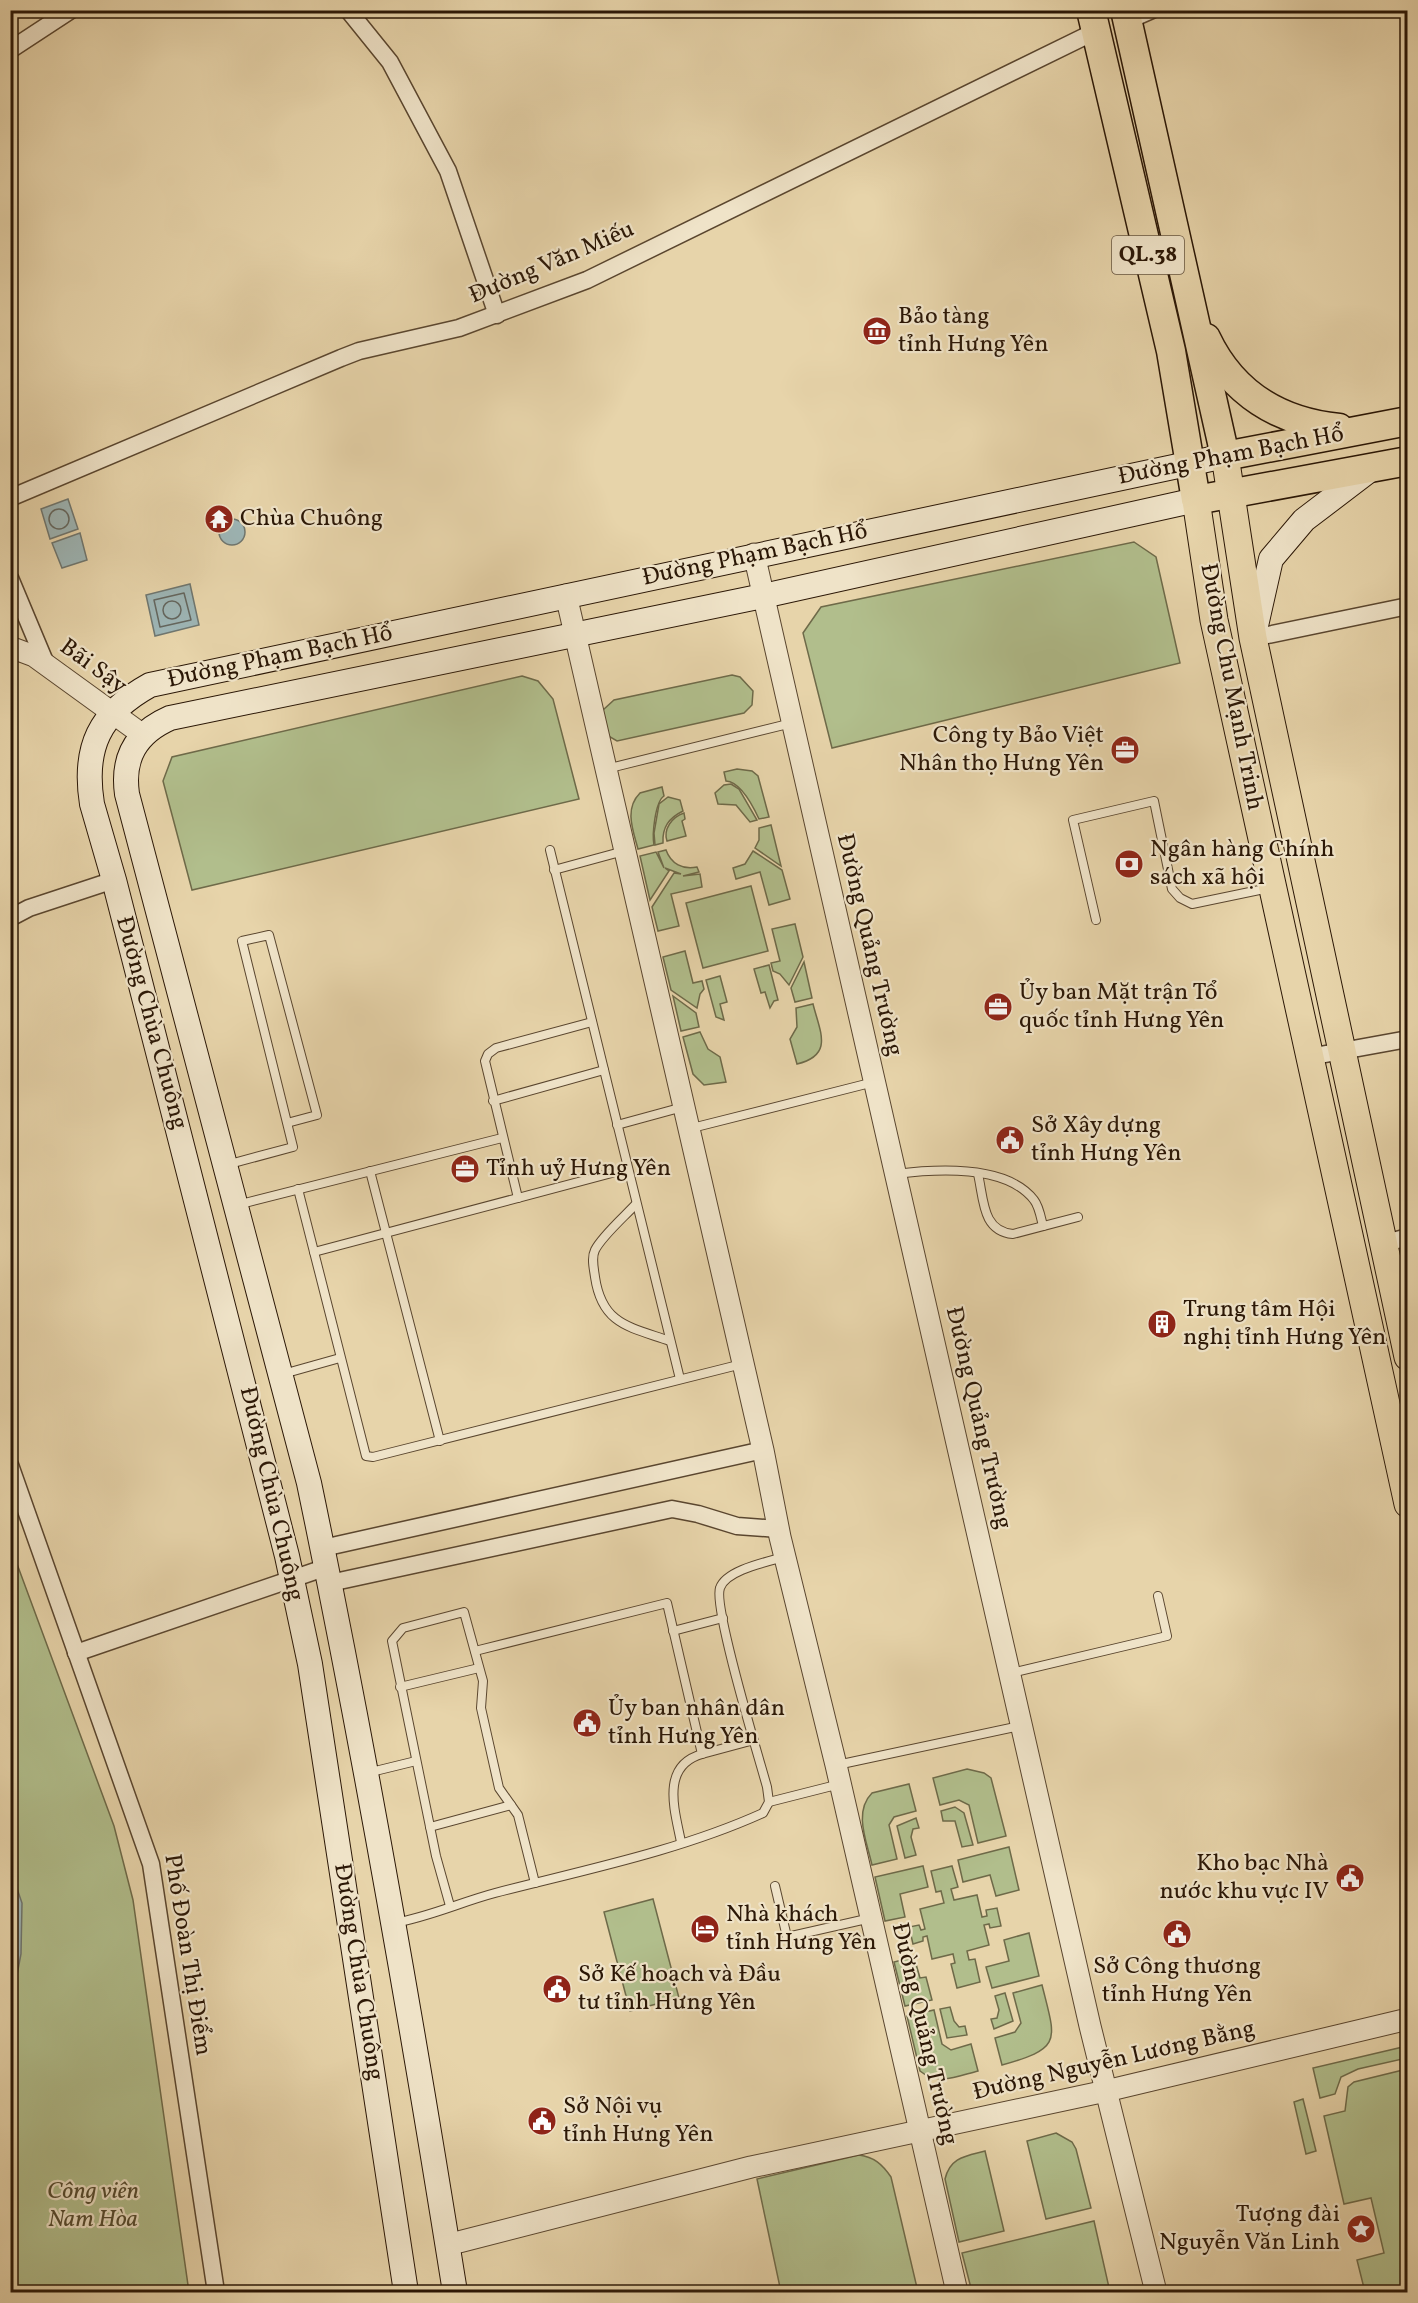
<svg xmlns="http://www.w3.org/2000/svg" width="1418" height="2303" viewBox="0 0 1418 2303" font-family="Vollkorn,serif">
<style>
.green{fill:#b1be8c;stroke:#6e6a49;stroke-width:1.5}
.water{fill:#9db5b5;stroke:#6f766f;stroke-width:1.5}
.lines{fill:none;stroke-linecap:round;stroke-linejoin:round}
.shore{stroke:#64665e;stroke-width:1.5}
.service-casing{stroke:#5a462f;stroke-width:10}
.minor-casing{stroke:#5a462f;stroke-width:19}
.tertiary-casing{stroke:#5a462f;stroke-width:23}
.secondary-casing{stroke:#2b1706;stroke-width:26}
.primary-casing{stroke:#2b1706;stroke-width:29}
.trunk-casing{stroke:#2b1706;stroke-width:31}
.service{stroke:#efe3c8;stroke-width:8}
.minor{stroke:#efe3c8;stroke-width:16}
.tertiary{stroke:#efe3c8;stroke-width:21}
.secondary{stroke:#efe3c8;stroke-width:24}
.primary{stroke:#e7d4aa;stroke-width:27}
.trunk{stroke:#e7d4aa;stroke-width:28}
.labels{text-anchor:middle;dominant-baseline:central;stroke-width:4.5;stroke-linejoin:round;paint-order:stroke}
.shield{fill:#efe3c8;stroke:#665440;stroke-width:1.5}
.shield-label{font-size:22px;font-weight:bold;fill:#2b1706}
.street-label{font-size:24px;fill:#2b1706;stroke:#efe3c8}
.poi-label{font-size:24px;fill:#2b1706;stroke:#efe3c8;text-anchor:start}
.park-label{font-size:24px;font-style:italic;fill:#53492e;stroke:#efe3c8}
</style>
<rect width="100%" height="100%" fill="#e7d4aa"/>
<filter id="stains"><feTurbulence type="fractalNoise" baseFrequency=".00333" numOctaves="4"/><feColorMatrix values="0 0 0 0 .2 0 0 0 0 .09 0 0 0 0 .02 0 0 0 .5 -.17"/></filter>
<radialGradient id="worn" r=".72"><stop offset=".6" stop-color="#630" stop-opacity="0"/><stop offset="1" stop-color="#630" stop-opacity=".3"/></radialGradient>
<g class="green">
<path d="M1134 542 1156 557 1180 663 832 748 803 633 821 607Z"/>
<path d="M732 675 740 677 753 691 752 705 744 713 617 741 605 734 603 710 614 700Z"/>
<path d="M522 676 538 681 553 699 579 799 192 890 163 781 172 757Z"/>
<path d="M737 769 752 771 758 776 769 817 759 819C753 806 741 782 726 781L724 772Z"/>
<path d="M731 784 739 789 757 820 750 822 736 805 718 804 715 793 724 785Z"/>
<path d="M662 787 664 796C655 802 652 834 654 845L638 849C633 830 624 809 640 793Z"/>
<path d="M668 797 680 800 683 811C669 818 662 827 663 843L655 845 654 833 659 804Z"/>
<path d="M684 813 685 819 682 821 686 836 667 841C663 829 672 817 684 813Z"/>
<path d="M771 825 781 866 755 848 759 840V828Z"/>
<path d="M666 850C671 864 683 870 697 867L699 872 683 876 700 874 702 887 671 894 679 926 658 931 652 907 674 873 681 874 665 868 669 871 650 900 640 856 656 852 664 868 658 852Z"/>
<path d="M753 851 782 870 790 899 769 905 760 872 736 879 733 868 745 864Z"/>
<path d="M751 886 768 951 703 968 686 903Z"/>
<path d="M795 924 803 957 789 985 780 974 773 971 771 963 780 961 772 929Z"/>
<path d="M685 951 693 983 702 981 704 989 700 994 697 1008 671 990 663 957Z"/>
<path d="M804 962 812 998 795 1002 791 988Z"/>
<path d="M769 965 778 1000 774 1001 770 1008 765 992 761 993 754 969Z"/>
<path d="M720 976 727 1002 720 1004 724 1020 716 1017 706 980Z"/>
<path d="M673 996 696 1013 699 1027 681 1031Z"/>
<path d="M813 1004C820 1032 834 1055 797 1064L790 1039 797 1027 796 1008Z"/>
<path d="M700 1032 708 1049 720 1057 726 1082 704 1085 693 1074 683 1037Z"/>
<path d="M10 1545 114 1826 133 1900 189 2292H11Z"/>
<path d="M967 1769 984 1773 991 1778 1006 1836 978 1843 969 1805 959 1800 940 1805 933 1778Z"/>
<path d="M909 1784 916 1811 894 1817 889 1825 897 1859 872 1865C867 1842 853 1812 872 1793Z"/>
<path d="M955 1807 964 1813 973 1845 962 1847 955 1821H943L941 1811Z"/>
<path d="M916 1818 919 1828 913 1829 911 1837 916 1855 905 1858 897 1826Z"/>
<path d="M1009 1847 1019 1890 996 1896 990 1875 963 1882 958 1860Z"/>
<path d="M923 1866 928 1887 900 1894 905 1917 885 1921 875 1877Z"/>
<path d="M952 1866 958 1887 951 1889 954 1900 977 1895 982 1917 987 1916 986 1910 997 1908 1001 1926 990 1928 989 1924 984 1925 989 1945 967 1951 969 1960 975 1959 980 1982 957 1988 951 1964 955 1963 953 1954 932 1959 927 1936 923 1937V1941L913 1944 909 1927 919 1925 921 1930 925 1929 920 1909 944 1903 941 1891 936 1892 931 1871Z"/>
<path d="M653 1899 679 1998 630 2011 604 1912Z"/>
<path d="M1029 1933 1039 1976 992 1988 986 1967 1009 1961 1004 1940Z"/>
<path d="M914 1957 920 1978 926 1977 932 2000 905 2006 894 1962Z"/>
<path d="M1042 1985C1056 2041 1063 2048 1002 2065L995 2038 1015 2032 1021 2023 1013 1993Z"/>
<path d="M1005 1993 1013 2021 994 2029 991 2019 997 2018 999 2010 995 1996Z"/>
<path d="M950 2007 954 2021 959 2027 965 2026 967 2035 947 2038 940 2009Z"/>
<path d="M934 2010 942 2044 951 2050 971 2044 978 2071C958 2076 938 2086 920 2071L907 2016Z"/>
<path d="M1407 2046V2058L1358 2069 1341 2077 1335 2094 1320 2098 1313 2068Z"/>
<path d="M1407 2069V2292H1365L1357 2260 1384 2253 1371 2198 1344 2204 1324 2116 1345 2111 1348 2087 1354 2082Z"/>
<path d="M1303 2099 1316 2151 1306 2154 1294 2102Z"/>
<path d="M1056 2133 1072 2142 1076 2149 1091 2208 1046 2219 1027 2141Z"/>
<path d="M985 2151 1004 2231 959 2242 945 2179C950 2157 966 2156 985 2151Z"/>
<path d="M859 2155C874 2157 882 2164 891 2177L918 2292H781L757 2179Z"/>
<path d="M1094 2221 1110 2292H972L962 2253Z"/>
</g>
<g class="water">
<path d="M68 499 78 529 50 539 41 509Z"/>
<circle cx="232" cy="532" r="13"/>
<path d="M80 533 87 560 62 568 52 543Z"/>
<path d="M190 584 199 625 155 636 146 595Z"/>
<path d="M10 1868 22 1903 21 1954 11 2006Z"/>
</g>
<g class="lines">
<g class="shore">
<circle cx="59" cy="519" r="10"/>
<path d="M184 593 191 620 160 627 154 600Z"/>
<circle cx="172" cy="610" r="9"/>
<path d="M10 1887C21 1917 16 1951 10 1983"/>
</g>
<g class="service-casing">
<g id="service">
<path d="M606 769 792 723"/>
<path d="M550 850 680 1379"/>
<path d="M554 870 624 851"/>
<path d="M1096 920 1073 820 1154 801 1172 889 1180 898 1192 904 1269 888"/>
<path d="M493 1101 604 1070"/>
<path d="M617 1125 683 1107"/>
<path d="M688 1129 874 1082"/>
<path d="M226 1165 293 1147 242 941 269 935 317 1115 287 1123"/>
<path d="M370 1171 440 1441"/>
<path d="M896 1174C936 1169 1006 1164 1034 1200 1039 1206 1041 1218 1043 1226"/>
<path d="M978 1174C984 1200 982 1231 1013 1234L1078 1217"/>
<path d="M298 1189 366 1456 373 1457 742 1364"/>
<path d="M518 1198 485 1061 488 1054 496 1048 592 1022"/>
<path d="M636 1204C625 1216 602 1236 595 1250 591 1258 594 1269 595 1277 602 1325 630 1327 670 1341"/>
<path d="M237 1205 502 1138"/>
<path d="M314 1252 627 1169"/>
<path d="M283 1374 340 1358"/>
<path d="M673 1631 723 1618"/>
<path d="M475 1651 667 1603 702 1754C660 1766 675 1811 681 1842"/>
<path d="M1011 1673 1167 1636 1158 1596"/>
<path d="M400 1687 479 1668"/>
<path d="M702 1754 754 1740"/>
<path d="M837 1765 1020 1726"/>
<path d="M367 1773 416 1761"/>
<path d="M769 1802 840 1784"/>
<path d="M430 1827 511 1805"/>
<path d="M775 1886 787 1937 871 1918"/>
<path d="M450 1906 436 1856 392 1641 403 1628 464 1612 483 1681 481 1708 499 1788 518 1815 535 1883"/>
<path d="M394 1923C429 1917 461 1902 495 1893 584 1870 679 1851 763 1813L769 1802 767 1787C759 1758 713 1607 720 1588 726 1570 767 1562 784 1557"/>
</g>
</g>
<g class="minor-casing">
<g id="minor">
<path d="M348 10 390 62 448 171 497 315"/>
<path d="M1127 21 1152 10"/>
<path d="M10 50 71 10"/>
<path d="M10 498 341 358 359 351 459 328 587 280 1096 31"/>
<path d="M10 578 46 664"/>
<path d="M1253 638 1408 606"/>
<path d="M10 918 29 908 114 880"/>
<path d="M1309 1057 1408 1039"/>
<path d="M1382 1244 1408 1237"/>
<path d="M10 1465 151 1864 216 2292"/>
<path d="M323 1548 763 1450"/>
<path d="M330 1583 672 1509 698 1514 737 1526 778 1529"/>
<path d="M76 1653 327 1567"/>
</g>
</g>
<g class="tertiary-casing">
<g id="tertiary">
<path d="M754 554 1090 2026 1156 2292"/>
<path d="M566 595 763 1450 780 1537 836 1765 957 2292"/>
<path d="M10 647 34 656 143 735"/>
<path d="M447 2245 751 2167 1106 2091 1408 2019"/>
</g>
</g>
<g class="secondary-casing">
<g id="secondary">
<path d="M1255 630 1271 559 1304 520 1371 469"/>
<path d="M406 2292 310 1664 287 1556 114 880 92 804C83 748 99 713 150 685L1225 456"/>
<path d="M455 2292C412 2022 365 1752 309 1483L127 794C122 758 136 733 170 718L763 596 1196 500"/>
</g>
</g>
<g class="primary-casing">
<g id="primary">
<path d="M1225 456 1253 638 1408 1357"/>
<path d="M1196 500 1214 620 1408 1504"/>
</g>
</g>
<g class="trunk-casing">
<g id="trunk">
<path d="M1091 10 1171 351 1196 500 1408 461"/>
<path d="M1125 10 1225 456 1408 421"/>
<path d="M1206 338C1232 393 1279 422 1339 428"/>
</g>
</g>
<use href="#service" class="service"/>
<use href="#minor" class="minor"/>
<use href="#tertiary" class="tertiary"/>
<use href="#secondary" class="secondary"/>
<use href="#primary" class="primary"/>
<use href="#trunk" class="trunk"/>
</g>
<defs>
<g id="museum-disc" transform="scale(1.5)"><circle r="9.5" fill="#8f2418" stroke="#efe3c8"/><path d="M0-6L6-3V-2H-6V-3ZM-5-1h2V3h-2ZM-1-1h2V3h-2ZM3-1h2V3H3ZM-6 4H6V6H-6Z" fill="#fff"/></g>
<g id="temple-disc" transform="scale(1.5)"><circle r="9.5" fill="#8f2418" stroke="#efe3c8"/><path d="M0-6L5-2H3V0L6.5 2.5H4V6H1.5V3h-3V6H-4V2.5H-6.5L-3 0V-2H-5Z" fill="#fff"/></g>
<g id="office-disc" transform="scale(1.5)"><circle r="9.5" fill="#8f2418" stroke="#efe3c8"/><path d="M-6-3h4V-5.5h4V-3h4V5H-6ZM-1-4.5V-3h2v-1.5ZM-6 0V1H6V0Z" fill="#fff"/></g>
<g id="bank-disc" transform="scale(1.5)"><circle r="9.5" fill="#8f2418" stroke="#efe3c8"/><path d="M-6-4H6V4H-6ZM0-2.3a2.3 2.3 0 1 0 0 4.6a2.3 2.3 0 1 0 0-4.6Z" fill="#fff"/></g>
<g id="civic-disc" transform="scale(1.5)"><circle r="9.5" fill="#8f2418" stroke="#efe3c8"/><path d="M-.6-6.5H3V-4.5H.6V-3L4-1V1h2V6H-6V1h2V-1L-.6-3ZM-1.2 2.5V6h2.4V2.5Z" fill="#fff"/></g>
<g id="building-disc" transform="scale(1.5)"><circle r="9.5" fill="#8f2418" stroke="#efe3c8"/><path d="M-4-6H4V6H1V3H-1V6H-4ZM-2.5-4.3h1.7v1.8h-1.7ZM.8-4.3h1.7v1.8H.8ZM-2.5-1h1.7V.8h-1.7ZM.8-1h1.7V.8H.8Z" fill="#fff"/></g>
<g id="hotel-disc" transform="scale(1.5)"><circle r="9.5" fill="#8f2418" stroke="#efe3c8"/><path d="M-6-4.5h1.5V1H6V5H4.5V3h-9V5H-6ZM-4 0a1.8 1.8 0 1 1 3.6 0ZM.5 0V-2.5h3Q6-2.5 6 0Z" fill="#fff"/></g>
<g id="sight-disc" transform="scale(1.5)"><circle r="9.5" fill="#8f2418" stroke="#efe3c8"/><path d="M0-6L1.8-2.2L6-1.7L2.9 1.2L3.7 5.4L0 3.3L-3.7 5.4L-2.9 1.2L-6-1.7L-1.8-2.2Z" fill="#fff"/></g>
</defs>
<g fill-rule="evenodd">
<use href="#museum-disc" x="877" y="331"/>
<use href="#temple-disc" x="219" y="519"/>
<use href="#office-disc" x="1125" y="750"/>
<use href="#bank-disc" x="1129" y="864"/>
<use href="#office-disc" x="998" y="1007"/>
<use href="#civic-disc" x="1010" y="1140"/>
<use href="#office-disc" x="465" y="1169"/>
<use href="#building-disc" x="1162" y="1324"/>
<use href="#civic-disc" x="587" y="1723"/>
<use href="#civic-disc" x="1350" y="1878"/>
<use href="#hotel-disc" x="705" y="1929"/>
<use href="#civic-disc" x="1177" y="1934"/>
<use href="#civic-disc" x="557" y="1989"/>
<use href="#civic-disc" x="542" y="2121"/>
<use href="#sight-disc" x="1361" y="2229"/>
</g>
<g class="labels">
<rect class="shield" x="1112" y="236" width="72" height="38" rx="4.5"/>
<g class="shield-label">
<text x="1148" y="255">QL.38</text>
</g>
<g class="street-label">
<text transform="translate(552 263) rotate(-23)">Đường Văn Miếu</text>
<text transform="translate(1231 456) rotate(-11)">Đường Phạm Bạch Hổ</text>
<text transform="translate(755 555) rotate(-12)">Đường Phạm Bạch Hổ</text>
<text transform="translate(280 657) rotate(-12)">Đường Phạm Bạch Hổ</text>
<text transform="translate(93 667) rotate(36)">Bãi Sậy</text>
<text transform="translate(1231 687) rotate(79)">Đường Chu Mạnh Trinh</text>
<text transform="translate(869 945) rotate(77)">Đường Quảng Trường</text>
<text transform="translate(151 1023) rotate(75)">Đường Chùa Chuông</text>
<text transform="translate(978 1418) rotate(77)">Đường Quảng Trường</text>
<text transform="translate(271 1494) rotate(77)">Đường Chùa Chuông</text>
<text transform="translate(187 1955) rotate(81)">Phố Đoàn Thị Điểm</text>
<text transform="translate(358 1972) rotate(81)">Đường Chùa Chuông</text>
<text transform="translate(924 2034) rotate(77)">Đường Quảng Trường</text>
<text transform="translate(1114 2061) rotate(-13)">Đường Nguyễn Lương Bằng</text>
</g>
<g class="poi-label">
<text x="898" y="317">Bảo tàng<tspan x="898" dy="28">tỉnh Hưng Yên</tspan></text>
<text x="240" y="519">Chùa Chuông</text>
<text x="1104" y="736" text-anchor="end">Công ty Bảo Việt<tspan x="1104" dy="28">Nhân thọ Hưng Yên</tspan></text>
<text x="1150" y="850">Ngân hàng Chính<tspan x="1150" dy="28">sách xã hội</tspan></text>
<text x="1019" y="993">Ủy ban Mặt trận Tổ<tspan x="1019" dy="28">quốc tỉnh Hưng Yên</tspan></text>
<text x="1031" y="1126">Sở Xây dựng<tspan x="1031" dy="28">tỉnh Hưng Yên</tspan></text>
<text x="486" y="1169">Tỉnh uỷ Hưng Yên</text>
<text x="1183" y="1310">Trung tâm Hội<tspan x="1183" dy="28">nghị tỉnh Hưng Yên</tspan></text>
<text x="608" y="1709">Ủy ban nhân dân<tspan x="608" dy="28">tỉnh Hưng Yên</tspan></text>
<text x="1329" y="1864" text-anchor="end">Kho bạc Nhà<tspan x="1329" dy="28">nước khu vực IV</tspan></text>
<text x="726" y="1915">Nhà khách<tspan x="726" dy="28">tỉnh Hưng Yên</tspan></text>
<text x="1177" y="1967" text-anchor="middle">Sở Công thương<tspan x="1177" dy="28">tỉnh Hưng Yên</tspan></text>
<text x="578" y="1975">Sở Kế hoạch và Đầu<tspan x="578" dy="28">tư tỉnh Hưng Yên</tspan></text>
<text x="563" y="2107">Sở Nội vụ<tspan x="563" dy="28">tỉnh Hưng Yên</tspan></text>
<text x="1340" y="2215" text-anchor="end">Tượng đài<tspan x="1340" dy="28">Nguyễn Văn Linh</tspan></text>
</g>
<g class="park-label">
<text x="93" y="2192">Công viên<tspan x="93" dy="28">Nam Hòa</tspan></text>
</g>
</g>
<rect width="1418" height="2303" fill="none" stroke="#e7d4aa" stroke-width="36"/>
<rect x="12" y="12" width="1394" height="2279" fill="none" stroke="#2b1706" stroke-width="3"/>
<rect x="18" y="18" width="1382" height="2267" fill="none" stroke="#2b1706" stroke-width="1.5"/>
<rect width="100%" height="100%" filter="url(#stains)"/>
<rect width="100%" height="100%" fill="url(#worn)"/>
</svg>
